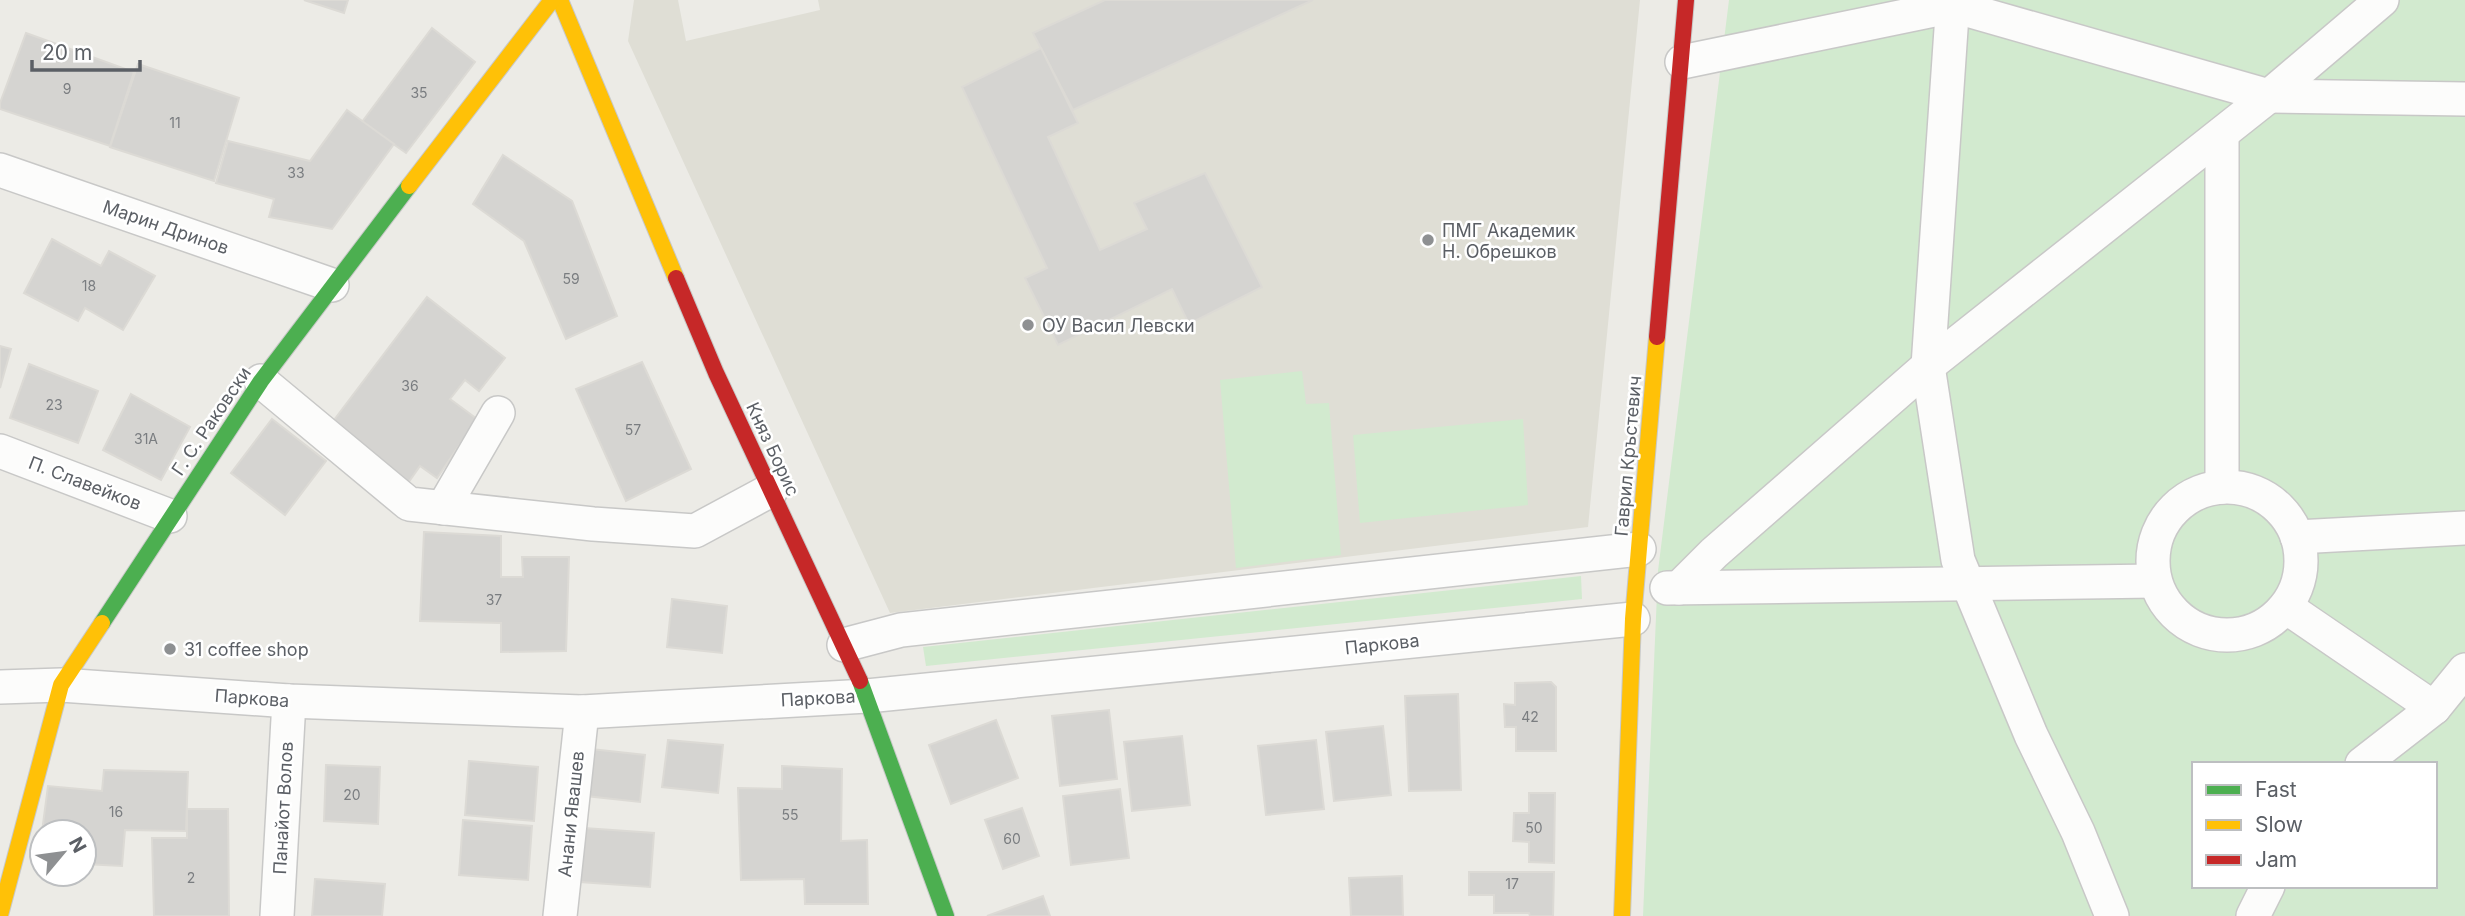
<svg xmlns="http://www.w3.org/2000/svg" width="2465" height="916" viewBox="0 0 2465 916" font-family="Inter,sans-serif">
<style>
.education{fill:#dfded5}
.green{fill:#d2eacf;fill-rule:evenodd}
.building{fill:#d5d4d1;stroke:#dcdad5;stroke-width:2}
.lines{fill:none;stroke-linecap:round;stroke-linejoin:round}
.street-casing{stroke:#c8c8c7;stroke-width:36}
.fast-casing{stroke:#c8c9c8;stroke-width:18}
.slow-casing{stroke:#c8c9c8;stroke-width:18}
.jam-casing{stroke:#c8c9c8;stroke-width:18}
.street{stroke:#fcfcfb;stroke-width:33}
.fast{stroke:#4caf50;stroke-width:16}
.slow{stroke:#ffc107;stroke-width:16}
.jam{stroke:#c62828;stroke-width:16}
.poi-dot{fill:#8e9092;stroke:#fff;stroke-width:2.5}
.labels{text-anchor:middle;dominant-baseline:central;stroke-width:5;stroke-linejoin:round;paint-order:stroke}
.number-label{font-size:14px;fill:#7a7d80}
.street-label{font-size:18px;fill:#5b5f65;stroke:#fff}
.poi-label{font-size:18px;fill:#5b5f65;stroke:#fff;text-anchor:start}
</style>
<rect width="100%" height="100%" fill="#ecebe6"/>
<path class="education" d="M634 0H678L686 41 820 10 818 0H1640L1588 527 890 613 628 41Z"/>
<g class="green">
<path d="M1729 0H2465V916H1643L1658 571ZM2194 764H2435V886H2194Z"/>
<path d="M1302 371 1306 404 1329 403 1341 555 1236 568 1220 380Z"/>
<path d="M1523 419 1528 505 1360 523 1353 435Z"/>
<path d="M1581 576 1582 599 926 666 923 647Z"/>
</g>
<g class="building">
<path d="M304 0H348L344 13Z"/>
<path d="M1105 0H1313L1073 110 1033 33Z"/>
<path d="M432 28 475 62 406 153 362 122Z"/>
<path d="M26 33 134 72 110 146 0 109V103Z"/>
<path d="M1041 48 1078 123 1048 137 1100 250 1147 229 1134 203 1205 173 1262 287 1189 324 1172 289 1058 345 1025 278 1047 268 962 87Z"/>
<path d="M138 64 239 98 214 181 110 147Z"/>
<path d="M347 110 394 144 332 229 269 217 274 199 216 183 228 141 310 161Z"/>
<path d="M503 155 572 201 617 316 566 339 524 241 473 204Z"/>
<path d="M52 239 101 266 109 251 155 276 123 330 85 308 78 321 24 293Z"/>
<path d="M427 297 505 358 479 391 465 380 450 399 477 419 437 478 420 466 408 483 331 424Z"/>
<path d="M0 346 11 349 0 388Z"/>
<path d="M642 362 691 469 626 501 576 389Z"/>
<path d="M29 364 98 391 78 443 10 418Z"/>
<path d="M131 394 190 427 161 480 103 450Z"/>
<path d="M272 419 326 461 285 515 231 473Z"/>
<path d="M424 532 501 536V577H523L522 557H569L566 651 501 652V623L420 621Z"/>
<path d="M672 599 727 606 722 653 667 647Z"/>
<path d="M1551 682 1556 687V751H1516V727H1505L1504 704 1515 705V683Z"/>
<path d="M1458 694 1461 790 1409 791 1405 696Z"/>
<path d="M1109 710 1117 779 1060 786 1052 716Z"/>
<path d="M996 720 1018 778 951 804 929 745Z"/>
<path d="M1383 726 1391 795 1334 801 1326 732Z"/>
<path d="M1182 736 1190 805 1132 811 1124 742Z"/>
<path d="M668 740 723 745 718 793 662 787Z"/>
<path d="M1316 740 1324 809 1266 815 1258 746Z"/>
<path d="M591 749 645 755 640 802 586 796Z"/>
<path d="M469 761 538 767 534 821 465 815Z"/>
<path d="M326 765 380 767 378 824 324 821Z"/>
<path d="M782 766 842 769 841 841 867 840 868 904H805L804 879 741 880 738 788 782 789Z"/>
<path d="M104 770 188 772 186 831 125 830 122 866 84 864V832H42V862H38L48 786 102 791Z"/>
<path d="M1120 789 1129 858 1071 865 1063 796Z"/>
<path d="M1529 793H1555L1554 863 1529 862V842L1513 841 1514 813H1529Z"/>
<path d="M1022 808 1039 856 1003 869 985 820Z"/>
<path d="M187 809H228L229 916H154L152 838H187Z"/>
<path d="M463 820 532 826 528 880 459 875Z"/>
<path d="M584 828 654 833 650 887 580 882Z"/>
<path d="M1469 872H1554L1553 916H1530L1529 913H1494V895H1469Z"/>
<path d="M1402 876 1403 916H1351L1349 878Z"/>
<path d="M315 879 385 884 382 916H312Z"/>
<path d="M1043 896 1050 916H987Z"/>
</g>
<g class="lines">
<g class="street-casing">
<g id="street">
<path d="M1953 0 1928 366 1958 560 2031 735 2078 832 2112 916"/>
<path d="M1682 62 1953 6 2269 96 2465 99"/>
<path d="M0 170 332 285"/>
<path d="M261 381 409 504 593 524 695 531 771 490"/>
<path d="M0 451 170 516"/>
<circle cx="2227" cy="561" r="74"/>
<path d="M2222 487V134"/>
<path d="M443 508 498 413"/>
<path d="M2297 537 2465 528"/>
<path d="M1667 588 2155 581"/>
<path d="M1679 588 1714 553 1928 366 2269 96 2382 0"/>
<path d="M2286 607 2434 708"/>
<path d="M844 645 901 630 1639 549"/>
<path d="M0 687 61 685 289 701 582 712 867 696 1633 619"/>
<path d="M2362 764 2434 708 2465 670"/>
<path d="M277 916 289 701"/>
<path d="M560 916 582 712"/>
<path d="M2253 916 2268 886"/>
</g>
</g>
<g class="fast-casing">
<g id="fast">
<path d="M102 623 261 381 409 186"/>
<path d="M860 681 946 916"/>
</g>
</g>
<g class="slow-casing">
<g id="slow">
<path d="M560 0 676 278"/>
<path d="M409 186 552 0"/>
<path d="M0 915 61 685 102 623"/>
<path d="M1622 916 1633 619 1657 337"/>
</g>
</g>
<g class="jam-casing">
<g id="jam">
<path d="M676 278 716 373 860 681"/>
<path d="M1657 337 1686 0"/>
</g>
</g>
<use href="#street" class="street"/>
<use href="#fast" class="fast"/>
<use href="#slow" class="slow"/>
<use href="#jam" class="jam"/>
</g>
<g class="poi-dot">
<circle cx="1428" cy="240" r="7"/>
<circle cx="1028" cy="325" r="7"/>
<circle cx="170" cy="649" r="7"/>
</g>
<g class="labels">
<g class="number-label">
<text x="67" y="88">9</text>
<text x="419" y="92">35</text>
<text x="175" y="122">11</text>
<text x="296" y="172">33</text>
<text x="571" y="278">59</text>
<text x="89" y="285">18</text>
<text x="410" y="385">36</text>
<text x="54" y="404">23</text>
<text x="633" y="429">57</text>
<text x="146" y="438">31А</text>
<text x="494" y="599">37</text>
<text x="1530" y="716">42</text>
<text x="352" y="794">20</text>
<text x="116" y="811">16</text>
<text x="790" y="814">55</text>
<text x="1534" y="827">50</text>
<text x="1012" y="838">60</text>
<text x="191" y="877">2</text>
<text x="1512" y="883">17</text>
</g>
<g class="street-label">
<text transform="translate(166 227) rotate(19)">Марин Дринов</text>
<text transform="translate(211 421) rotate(-56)">Г. С. Раковски</text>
<text transform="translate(773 449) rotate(65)">Княз Борис</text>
<text transform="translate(1628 456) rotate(-85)">Гаврил Кръстевич</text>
<text transform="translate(85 483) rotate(21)">П. Славейков</text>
<text transform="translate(1382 644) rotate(-6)">Паркова</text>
<text transform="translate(252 698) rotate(4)">Паркова</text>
<text transform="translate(818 698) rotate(-3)">Паркова</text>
<text transform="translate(283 808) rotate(-87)">Панайот Волов</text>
<text transform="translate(571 814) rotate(-84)">Анани Явашев</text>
</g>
<g class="poi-label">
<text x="1442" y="230">ПМГ Академик<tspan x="1442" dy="21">Н. Обрешков</tspan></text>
<text x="1042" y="325">ОУ Васил Левски</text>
<text x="184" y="649">31 coffee shop</text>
</g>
</g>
<rect x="2192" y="762" width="245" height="126" fill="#ffffff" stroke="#bdbfc1" stroke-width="2"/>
<rect x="2206" y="785" width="35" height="10" fill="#4caf50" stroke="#bdbfc1" stroke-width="2"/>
<text x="2255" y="797" font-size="21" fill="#5b5f65">Fast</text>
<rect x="2206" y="820" width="35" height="10" fill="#ffc107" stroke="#bdbfc1" stroke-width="2"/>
<text x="2255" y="832" font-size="21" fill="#5b5f65">Slow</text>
<rect x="2206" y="855" width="35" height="10" fill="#c62828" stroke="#bdbfc1" stroke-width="2"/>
<text x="2255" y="867" font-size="21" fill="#5b5f65">Jam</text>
<g transform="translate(63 853) rotate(61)"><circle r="33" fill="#ffffff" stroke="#bdbfc1" stroke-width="2"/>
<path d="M0-5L12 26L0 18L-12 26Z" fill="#8e9092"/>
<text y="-10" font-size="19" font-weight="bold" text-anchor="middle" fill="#5b5f65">N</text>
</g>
<path d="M32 60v10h108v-10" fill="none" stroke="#5b5f65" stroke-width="3.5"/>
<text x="42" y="60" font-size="21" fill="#5b5f65" stroke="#ffffff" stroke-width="5" paint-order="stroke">20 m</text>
</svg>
